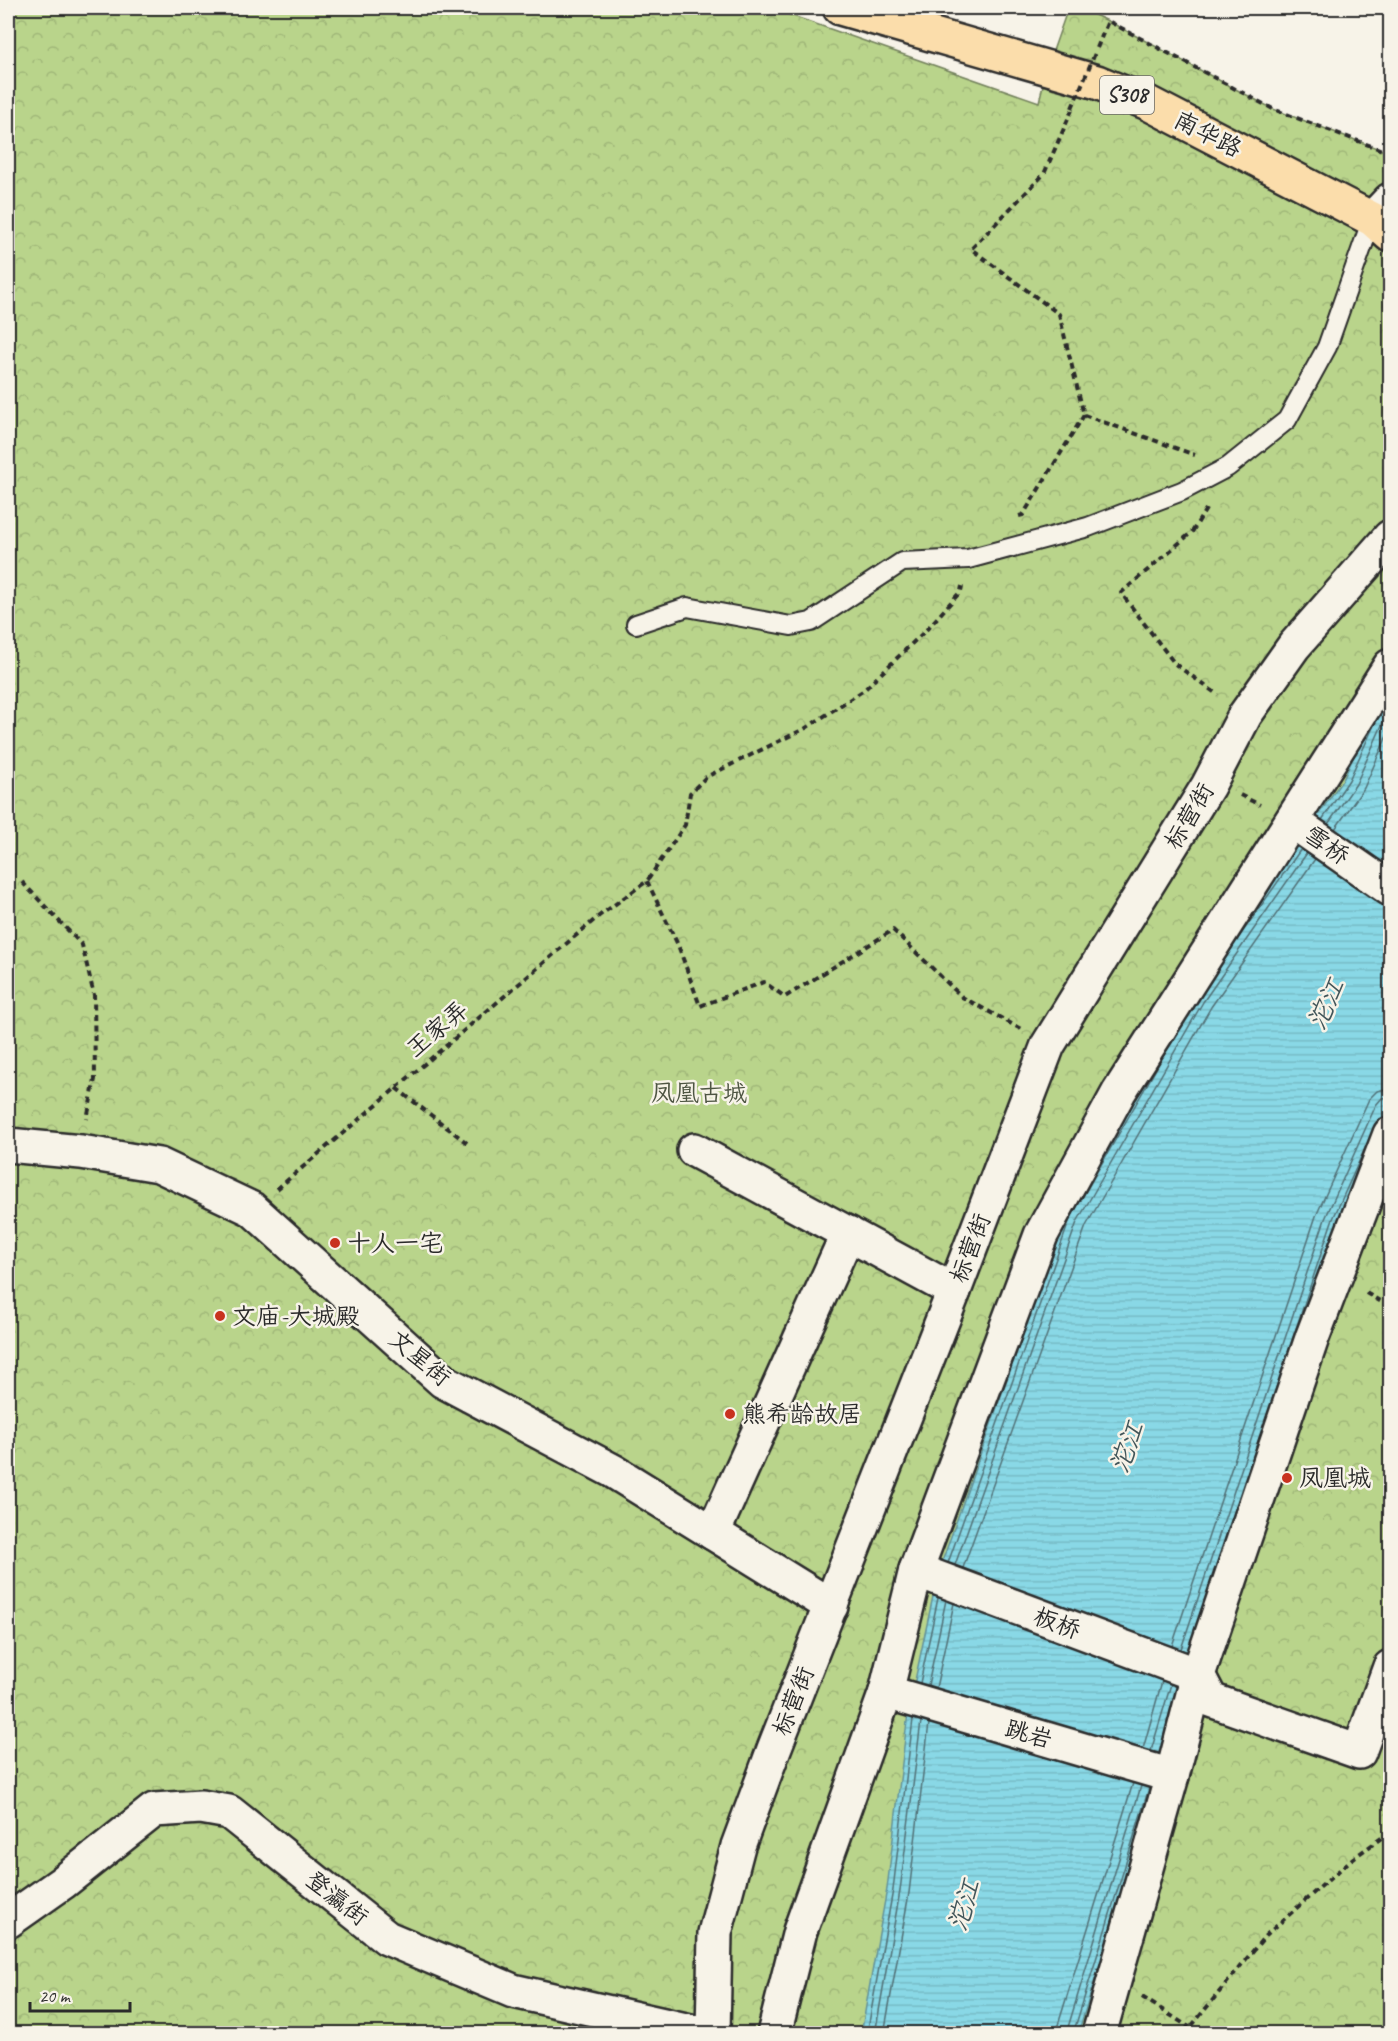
<svg xmlns="http://www.w3.org/2000/svg" width="1398" height="2041" viewBox="0 0 1398 2041" font-family="Caveat,'LXGW WenKai TC',sans-serif">
<style>
.park{fill:url(#park-crowns);stroke:#72805b;stroke-width:1.5}
.water{fill:url(#water-rules);stroke:#63939b;stroke-width:1.5}
.lines{fill:none;stroke-linecap:round;stroke-linejoin:round}
.shore{stroke:#517076;stroke-width:1.5}
.lane-casing{stroke:#2b2b2b;stroke-width:22}
.street-casing{stroke:#2b2b2b;stroke-width:38}
.primary-casing{stroke:#2b2b2b;stroke-width:38}
.path{stroke:#2b2b2b;stroke-width:4;stroke-dasharray:6 4.5;stroke-linecap:butt}
.lane{stroke:#f7f3e8;stroke-width:18}
.street{stroke:#f7f3e8;stroke-width:33}
.primary{stroke:#fbddab;stroke-width:33}
.path-bridge{stroke:#2b2b2b;stroke-width:4;stroke-dasharray:6 4.5;stroke-linecap:butt}
.poi-dot{fill:#c8321e;stroke:#f7f3e8;stroke-width:2}
.labels{text-anchor:middle;dominant-baseline:central;stroke-width:5;stroke-linejoin:round;paint-order:stroke}
.shield{fill:#f7f3e8;stroke:#686764;stroke-width:1.5}
.shield-label{font-size:22px;font-weight:bold;fill:#2b2b2b}
.street-label{font-size:24px;fill:#2b2b2b;stroke:#f7f3e8}
.park-label{font-size:24px;fill:#4e5543;stroke:#f7f3e8}
.poi-label{font-size:24px;fill:#2b2b2b;stroke:#f7f3e8;text-anchor:start}
.water-label{font-size:26px;font-style:italic;fill:#42565a;stroke:#f7f3e8}
</style>
<defs>
<pattern id="park-crowns" width="20" height="18" patternUnits="userSpaceOnUse" patternTransform="scale(1.5)"><rect width="20" height="18" fill="#b9d48b"/><path d="M2 6a3 3 0 1 1 6 0M12 15a3 3 0 1 1 6 0" fill="none" stroke="#9fb678"/></pattern>
<pattern id="water-rules" width="6" height="5" patternUnits="userSpaceOnUse" patternTransform="scale(1.5)"><rect width="6" height="5" fill="#89d8e6"/><path d="M0 2.5h6" fill="none" stroke="#76bac5"/></pattern>
</defs>
<rect width="100%" height="100%" fill="#f7f3e8"/>
<filter id="ink" filterUnits="userSpaceOnUse"><feTurbulence type="fractalNoise" baseFrequency=".0167" numOctaves="2"/><feDisplacementMap in="SourceGraphic" scale="12" xChannelSelector="R" yChannelSelector="G"/><feConvolveMatrix kernelMatrix="1 2 1 2 8 2 1 2 1" color-interpolation-filters="sRGB"/></filter>
<g filter="url(#ink)">
<path class="park" d="M8 8H770L1039 102 1047 68 1068 8H1079L1108 21 1273 109 1390 153V2033L8 2034Z"/>
<path class="water" d="M1390 683V1104L1338 1223 1199 1637 1138 1845 1078 2033 861 2034 887 1889 908 1713 938 1573 1065 1216 1192 995 1344 778 1380 697Z"/>
<g class="lines">
<g class="shore">
<path d="M1322 820 1349 780 1375 723"/>
<path d="M1328 824 1356 784 1390 707"/>
<path d="M1335 829 1364 788 1390 729"/>
<path d="M1232 947 1301 849"/>
<path d="M1243 1487 1332 1221 1371 1135"/>
<path d="M948 1563 1070 1219 1168 1048"/>
<path d="M955 1565 1077 1222 1203 1002 1307 853"/>
<path d="M963 1568 1086 1226 1211 1007 1315 859"/>
<path d="M1172 1646 1316 1216 1369 1099 1377 1091 1390 1088"/>
<path d="M1181 1649 1325 1219 1376 1105 1382 1098 1390 1097"/>
<path d="M920 1683 938 1598"/>
<path d="M928 1685 946 1600"/>
<path d="M936 1688 954 1603"/>
<path d="M1143 1749 1162 1681"/>
<path d="M1151 1751 1171 1684"/>
<path d="M867 2034 893 1890 913 1719"/>
<path d="M875 2034 900 1891 921 1721"/>
<path d="M884 2034 909 1893 929 1723"/>
<path d="M1057 2034 1058 2025 1133 1783"/>
<path d="M1066 2034 1141 1786"/>
<path d="M1073 2034 1149 1788"/>
</g>
<g class="lane-casing">
<path id="lane" d="M636 624 687 607 791 626 811 622 902 562 968 559 1088 527 1182 491 1228 467 1287 420 1327 347 1372 219"/>
</g>
<g class="street-casing">
<g id="street">
<path d="M1372 219 1390 200"/>
<path d="M1292 821 1390 889"/>
<path d="M8 1145 81 1152 159 1165 252 1209 443 1381 613 1471 831 1606"/>
<path d="M694 1150 954 1291"/>
<path d="M713 1533 848 1233"/>
<path d="M916 1570 1198 1675 1211 1700 1359 1752 1390 1667"/>
<path d="M886 1692 1172 1776"/>
<path d="M8 1921 62 1883 154 1810 201 1807 229 1812 387 1938 513 1991 704 2034"/>
<path d="M713 2034 715 1933 738 1846 774 1749 954 1291 1048 1045 1208 786 1245 715 1294 646 1390 537"/>
<path d="M774 2034 800 1931 886 1692 916 1570 1041 1235 1119 1092 1390 666"/>
<path d="M1099 2034 1172 1776 1198 1675 1312 1338 1390 1134"/>
</g>
</g>
<g class="primary-casing">
<path id="primary" d="M840 8 1097 82 1148 103 1372 219 1390 235"/>
</g>
<g class="path">
<path d="M1097 48 1108 21 1273 109 1390 153"/>
<path d="M1084 415 1195 455"/>
<path d="M1206 509 1192 532 1121 593 1175 664 1218 695"/>
<path d="M1019 516 1023 515 1084 415 1059 314 971 249 1044 174 1072 110"/>
<path d="M1240 795 1260 805"/>
<path d="M647 881 678 945 700 1006 764 982 785 997 893 930 962 997 1021 1029"/>
<path d="M22 882 82 945 94 995 95 1079 87 1119"/>
<path d="M396 1088 467 1143"/>
<path d="M277 1189 599 916 647 881 685 825 690 793 706 777 806 728 864 690 928 628 961 591 962 586"/>
<path d="M1366 1293 1390 1307"/>
<path d="M1142 1997 1189 2027"/>
<path d="M1185 2034 1265 1936 1352 1859 1390 1832"/>
</g>
<use href="#lane" class="lane"/>
<use href="#street" class="street"/>
<use href="#primary" class="primary"/>
<path class="path-bridge" d="M1072 108 1096 51"/>
</g>
</g>
<g class="poi-dot">
<circle cx="335" cy="1243" r="6"/>
<circle cx="220" cy="1316" r="6"/>
<circle cx="730" cy="1414" r="6"/>
<circle cx="1287" cy="1478" r="6"/>
</g>
<g class="labels">
<rect class="shield" x="1100" y="76" width="54" height="38" rx="4.5"/>
<g class="shield-label">
<text x="1127" y="95">S308</text>
</g>
<g class="street-label">
<text transform="translate(1208 134) rotate(27)">南华路</text>
<text transform="translate(1189 816) rotate(-59)">标营街</text>
<text transform="translate(1327 845) rotate(35)">雪桥</text>
<text transform="translate(437 1029) rotate(-40)">王家弄</text>
<text transform="translate(970 1248) rotate(-69)">标营街</text>
<text transform="translate(420 1358) rotate(40)">文星街</text>
<text transform="translate(1057 1623) rotate(20)">板桥</text>
<text transform="translate(793 1701) rotate(-68)">标营街</text>
<text transform="translate(1029 1734) rotate(16)">跳岩</text>
<text transform="translate(337 1898) rotate(38)">登瀛街</text>
</g>
<g class="park-label">
<text x="699" y="1093">凤凰古城</text>
</g>
<g class="poi-label">
<text x="347" y="1243">十人一宅</text>
<text x="232" y="1316">文庙-大城殿</text>
<text x="742" y="1414">熊希龄故居</text>
<text x="1299" y="1478">凤凰城</text>
</g>
<g class="water-label">
<text transform="translate(1326 1004) rotate(-65)">沱江</text>
<text transform="translate(1127 1447) rotate(-70)">沱江</text>
<text transform="translate(964 1905) rotate(-73)">沱江</text>
</g>
</g>
<rect width="1398" height="2041" fill="none" stroke="#f7f3e8" stroke-width="30"/>
<rect x="15" y="15" width="1368" height="2011" fill="none" stroke="#2b2b2b" stroke-width="2" filter="url(#ink)"/>
<path d="M30 2002v9h100v-9" fill="none" stroke="#2b2b2b" stroke-width="3"/>
<text x="39" y="2002" font-size="18" fill="#2b2b2b" stroke="#f7f3e8" stroke-width="4.5" paint-order="stroke">20 m</text>
</svg>
